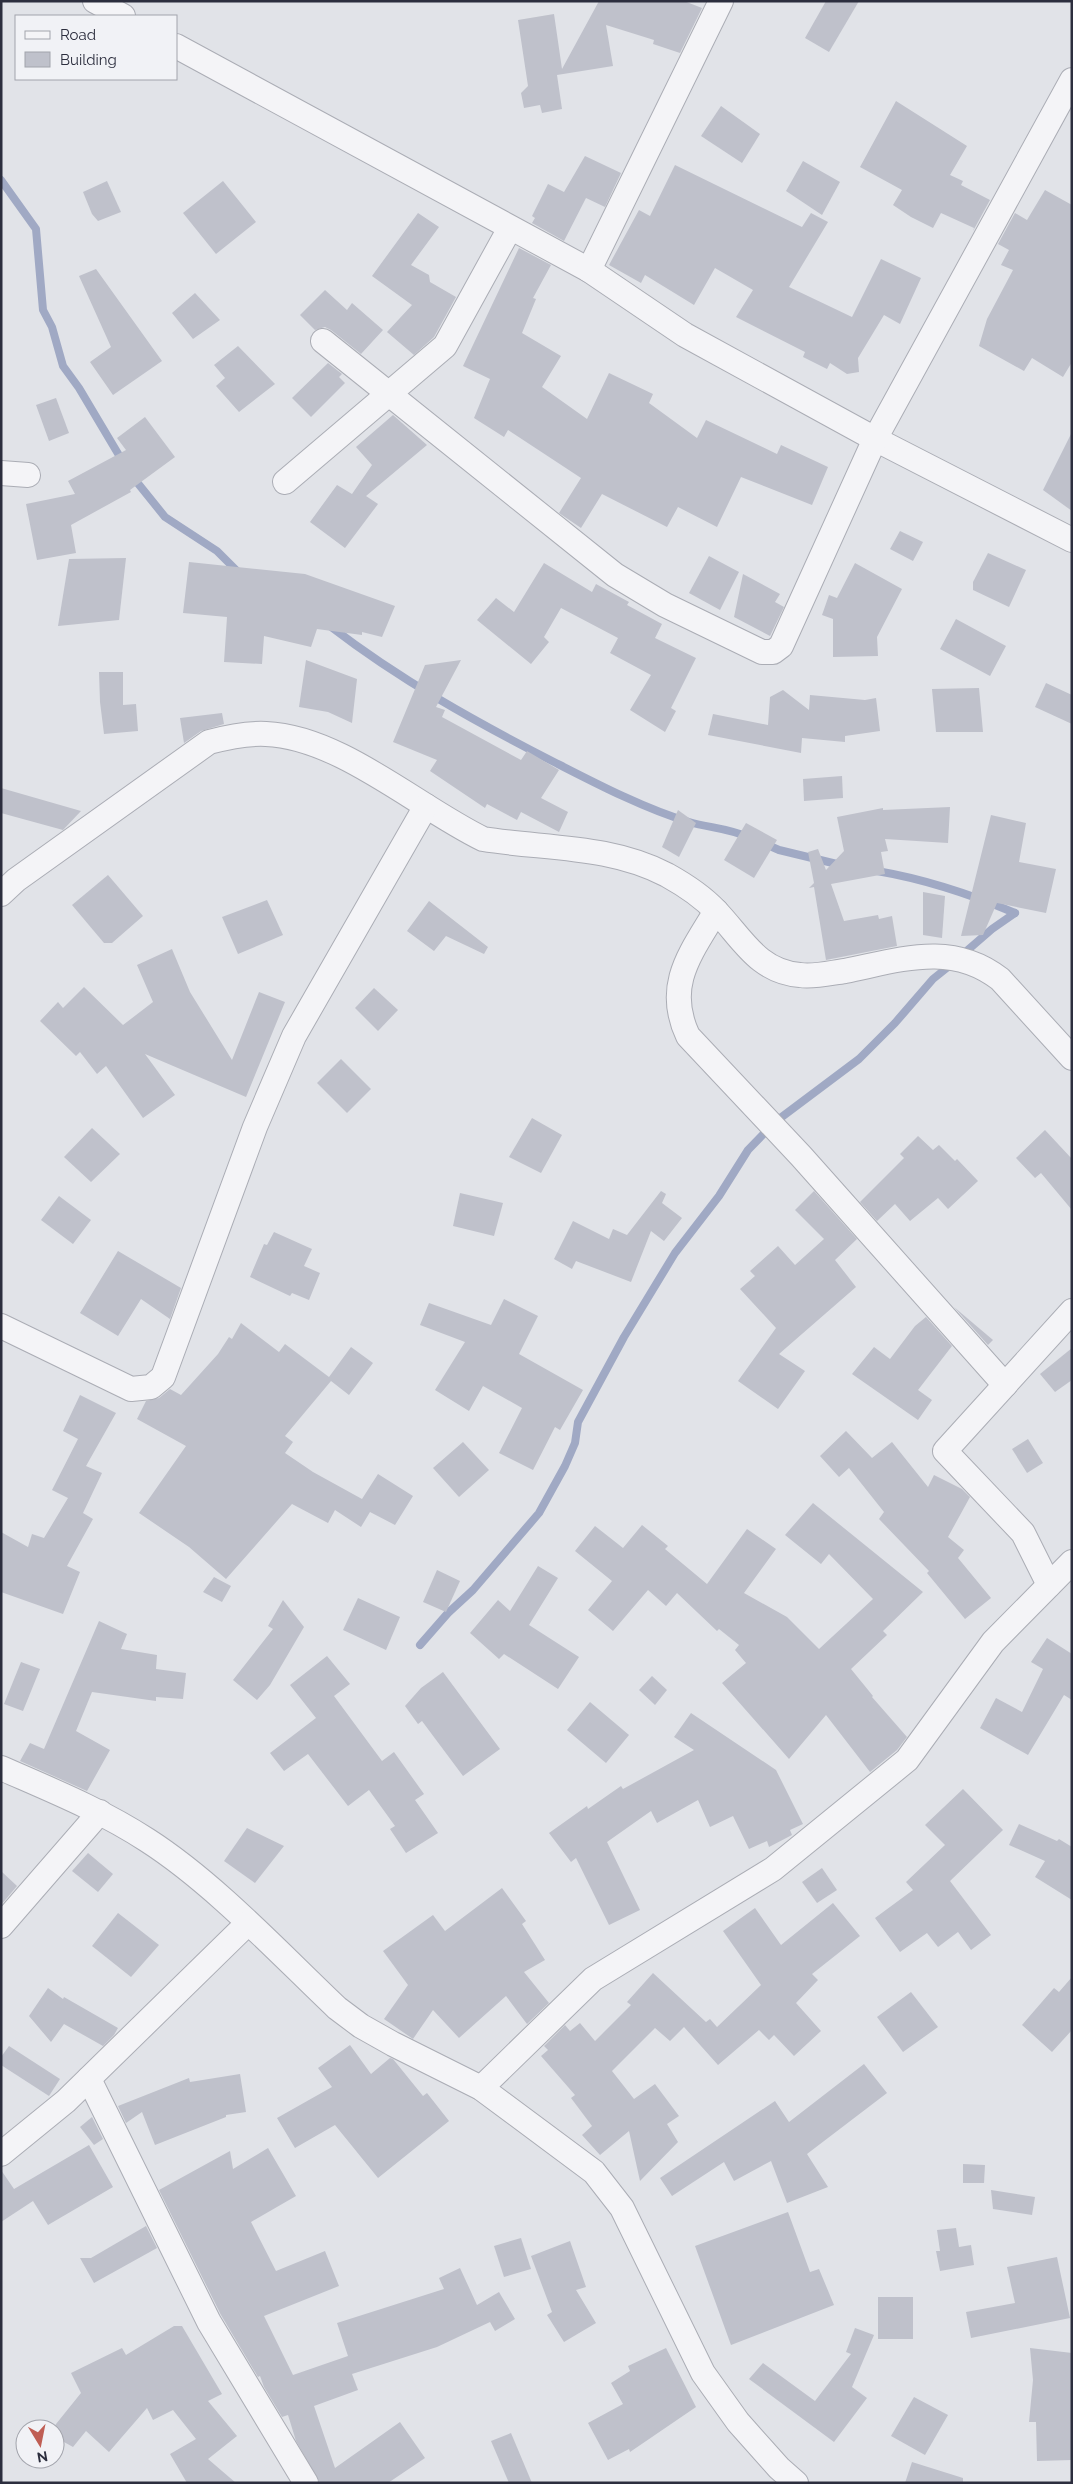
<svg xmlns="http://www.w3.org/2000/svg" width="1073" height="2484" viewBox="0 0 1073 2484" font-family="Raleway,sans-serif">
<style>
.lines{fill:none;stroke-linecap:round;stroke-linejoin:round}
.stream{stroke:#a0a9c4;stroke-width:8}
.building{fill:#bfc1cb}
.minor-casing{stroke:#abadb5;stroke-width:26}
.minor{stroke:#f4f4f7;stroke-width:24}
</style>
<rect width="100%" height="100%" fill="#e1e3e8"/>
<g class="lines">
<g class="stream">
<path d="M1 180 36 229 43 310 52 327 63 366 79 388 123 462"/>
<path d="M132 476 165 517 217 551 239 573"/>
<path d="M330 626C400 680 476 722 554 762 595 783 645 809 689 822 710 828 727 828 748 837"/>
<path d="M763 843 779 850 841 865"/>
<path d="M877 871C924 879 970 894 1015 913"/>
<path d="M962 955 992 929 1015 913"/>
<path d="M420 1645 448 1613 473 1590 539 1513 565 1466 575 1443 578 1422 624 1337 675 1253 719 1196 748 1150 775 1122 859 1059 895 1023 933 979 953 963"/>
</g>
</g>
<g class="building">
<path d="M599 1H684L702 8 680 53 653 44 654 40 606 25 613 66 557 75 562 109 542 113 540 105 524 108 521 93 528 86 518 20 554 14 562 69Z"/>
<path d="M826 1H859L829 52 805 38Z"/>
<path d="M896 101 967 146 950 175 963 181 961 185 990 200 973 231 974 228 941 213 933 228 911 217 893 205 902 190 860 167Z"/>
<path d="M721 106 760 134 742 163 701 136Z"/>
<path d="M585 156 621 173 605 207 586 198 564 241 532 223 535 218 532 216 548 184 564 192Z"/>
<path d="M803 161 840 182 822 215 786 191Z"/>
<path d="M675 165 802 227 811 213 828 222 789 287 852 317 881 259 921 278 900 324 884 315 858 358 859 372 847 374 830 363 827 369 803 357 805 352 736 317 753 290 715 268 694 305 645 275 641 283 609 265 639 210 650 216Z"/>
<path d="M107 181 121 212 98 221 92 214 83 192Z"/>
<path d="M223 181 256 222 216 254 183 213Z"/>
<path d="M1045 190 1072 205V362L1063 377 1032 358 1024 371 979 346 987 319 1013 270 1001 265 1009 250 998 244 1015 213 1027 220Z"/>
<path d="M418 213 439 227 411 265 429 275 430 282 456 297 434 337 414 355 387 332 412 305 372 276Z"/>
<path d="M519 248 551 265 533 298 536 299 522 333 561 356 542 387 587 419 609 373 653 394 649 403 697 438 706 420 777 454 781 445 828 467 812 505 741 477 717 527 678 507 667 527 602 494 581 528 559 513 581 478 508 430 504 437 474 418 490 379 463 366Z"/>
<path d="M96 269 162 361 113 395 90 362 111 347 79 276Z"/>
<path d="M325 290 347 310 352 303 383 330 361 354 331 330 325 327 315 330 300 315Z"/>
<path d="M195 293 220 320 193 339 172 313Z"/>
<path d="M238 346 275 384 239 412 216 386 225 378 214 365Z"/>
<path d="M328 363 342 374 339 377 345 383 311 417 292 398Z"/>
<path d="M56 398 69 433 49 441 36 405Z"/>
<path d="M393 415 427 445 366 496 378 504 345 548 310 522 337 485 352 494 372 465 356 447Z"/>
<path d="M145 417 175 457 130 490 131 492 71 525 76 553 37 560 26 504 75 494 68 481 126 450 117 438Z"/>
<path d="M1072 432V511L1043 490Z"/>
<path d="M900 531 923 542 913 561 890 549Z"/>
<path d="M988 553 1026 570 1009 607 973 590V582Z"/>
<path d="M709 556 739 572 720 610 689 593Z"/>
<path d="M126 558 119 620 58 626 69 559Z"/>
<path d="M189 562 305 574 395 606 382 637 362 632V635L317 629 311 647 264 636 262 664 224 662 227 617 183 613Z"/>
<path d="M544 563 592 592 596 584 629 602 627 605 662 624 655 638 696 658 671 708 676 711 665 732 630 710 651 675 610 653 618 638 561 608 544 637 549 642 531 664 477 620 496 598 514 612Z"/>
<path d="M855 563 902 589 877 637 878 656 833 657V619L822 615 829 595 837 598Z"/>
<path d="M743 574 780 594 775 602 784 607 770 636 734 617Z"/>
<path d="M956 619 1006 646 990 676 940 649Z"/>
<path d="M306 660 357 679 352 723 328 712 299 707Z"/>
<path d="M461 660 436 707 445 710 442 717 521 760 527 751 559 770 541 798 568 812 559 832 521 812 517 820 487 804 485 808 430 771 437 760 393 742 425 665Z"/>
<path d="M99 672H123V705L136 704 138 731 104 734 100 702Z"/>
<path d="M1046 683 1072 695V724L1035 707Z"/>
<path d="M979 688 983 732H936L932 689Z"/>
<path d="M783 690 809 710 810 695 865 700 876 698 880 731 845 736V742L802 738 801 753 708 735 713 714 768 725 770 697Z"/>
<path d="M222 713 224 724 201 731 184 743 180 718Z"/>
<path d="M842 776 843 798 804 801 803 779Z"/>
<path d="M1 788 81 811 63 830 1 813Z"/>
<path d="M950 807 948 843 885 839 888 851 881 852 885 874 831 884 844 921 878 915 879 919 892 916 897 946 826 960 814 887 809 888 814 883 808 852 818 849 826 870 844 851 837 817 883 808V810Z"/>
<path d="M678 810 696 823 679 857 662 847Z"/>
<path d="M991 815 1026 823 1019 862 1056 869 1046 913 997 903 983 935 961 936Z"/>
<path d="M746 823 777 840 754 878 724 860Z"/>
<path d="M108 875 143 916 112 943H104L72 905Z"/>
<path d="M923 892 945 896 942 938 923 935Z"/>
<path d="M267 900 283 935 238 954 222 917Z"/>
<path d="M429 901 488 947 484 954 446 936 434 951 407 931Z"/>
<path d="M172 949 190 992 232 1060 259 992 285 1002 246 1097 145 1054 175 1095 143 1118 106 1066 97 1074 80 1052 76 1056 40 1021 58 1002 63 1008 84 987 123 1025 153 1002 137 965Z"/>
<path d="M374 988 398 1010 378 1031 355 1008Z"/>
<path d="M341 1059 371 1089 347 1113 317 1083Z"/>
<path d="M532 1118 562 1135 541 1173 509 1157Z"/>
<path d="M92 1128 120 1154 91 1182 64 1157Z"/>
<path d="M1045 1130 1072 1159V1210L1041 1173 1035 1178 1016 1158Z"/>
<path d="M918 1136 933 1150 939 1145 955 1161 957 1159 978 1181 948 1209 938 1198 910 1221 895 1204 877 1221 860 1202 904 1158 900 1154Z"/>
<path d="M661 1191 666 1194 662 1203 682 1218 664 1241 651 1231 631 1282 576 1261 572 1269 554 1259 573 1221 609 1239 613 1229 627 1235Z"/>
<path d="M814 1191 857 1239 835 1260 856 1287 779 1354 805 1371 778 1409 738 1381 776 1328 740 1289 755 1276 750 1271 778 1246 795 1265 824 1239 795 1210Z"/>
<path d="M460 1193 503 1203 494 1236 453 1226Z"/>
<path d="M59 1196 91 1220 73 1244 41 1220Z"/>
<path d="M274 1232 312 1249 304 1266 320 1273 309 1300 292 1293 290 1296 250 1277 264 1244 267 1245Z"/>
<path d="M118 1251 181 1288 170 1319 141 1299 118 1336 80 1313Z"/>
<path d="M504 1299 538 1316 519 1354 583 1390 560 1430 555 1427 533 1470 499 1453 522 1408 483 1386 469 1411 435 1390 465 1342 420 1325 429 1303 491 1325Z"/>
<path d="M954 1307 993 1340 988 1345Z"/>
<path d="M926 1317 952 1346 918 1390 932 1400 918 1420 852 1374 874 1347 890 1359 915 1326Z"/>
<path d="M241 1323 279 1352 285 1344 329 1377 351 1347 373 1363 349 1395 331 1381 285 1436 293 1442 285 1453 313 1472 362 1499 378 1474 413 1496 395 1525 370 1512 361 1527 335 1510 328 1523 292 1504 226 1579 189 1547 139 1513 186 1446 137 1419 146 1401 159 1398 170 1389 181 1395 218 1354 229 1337 232 1339Z"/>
<path d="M1072 1348V1380L1055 1392 1040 1374Z"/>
<path d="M80 1395 116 1413 86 1466 102 1473 83 1513 93 1519 67 1566 80 1572 63 1614 1 1592V1532L28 1547 32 1534 44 1538 68 1498 52 1490 78 1439 63 1431Z"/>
<path d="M846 1431 872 1458 892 1442 928 1487 934 1475 962 1489 970 1497 948 1537 964 1550 958 1558 991 1598 965 1619 927 1573 929 1571 879 1519 884 1512 849 1468 839 1477 820 1456Z"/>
<path d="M1028 1439 1043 1463 1027 1473 1012 1449Z"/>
<path d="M463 1442 489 1470 459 1497 433 1468Z"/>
<path d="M813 1503 923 1592 883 1631 887 1635 851 1669 873 1696 872 1697 907 1737 897 1750 870 1772 826 1715 789 1759 722 1683 746 1663 735 1650 739 1645 719 1629 717 1631 677 1593 666 1606 648 1590 613 1631 588 1610 612 1581 575 1551 595 1526 623 1548 642 1525 668 1546 665 1549 707 1584 747 1529 776 1549 744 1593 787 1617 819 1649 873 1599 829 1554 821 1564 785 1535Z"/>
<path d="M538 1566 558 1578 529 1625 579 1657 558 1689 504 1654 499 1659 470 1633 498 1600 510 1611Z"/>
<path d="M437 1570 460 1581 446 1612 423 1602Z"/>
<path d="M214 1577 231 1586 222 1602 203 1592Z"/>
<path d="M358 1598 400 1617 386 1650 343 1630Z"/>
<path d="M283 1600 304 1627 270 1685 257 1700 233 1680 273 1629 268 1626Z"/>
<path d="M99 1621 127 1634 121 1649 157 1655 156 1669 186 1673 183 1699 156 1697V1701L92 1692 76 1731 110 1750 87 1791 20 1761 30 1743 44 1749Z"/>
<path d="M1047 1638 1072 1654V1700L1064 1695 1028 1755 980 1728 996 1698 1022 1712 1043 1669 1031 1662Z"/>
<path d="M327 1656 350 1684 334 1696 382 1761 394 1752 424 1794 415 1800 438 1833 406 1853 390 1829 395 1826 369 1790 348 1806 308 1754 284 1771 270 1753 316 1718 290 1685Z"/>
<path d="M21 1662 40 1669 23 1711 4 1704Z"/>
<path d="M443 1672 500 1749 463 1776 422 1721 418 1724 405 1706 421 1688Z"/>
<path d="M652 1676 667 1690 655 1705 639 1690Z"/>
<path d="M590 1702 629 1735 606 1763 567 1730Z"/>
<path d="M691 1713 776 1770 803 1824 790 1830 792 1835 769 1847 767 1841 749 1849 733 1816 710 1827 698 1800 657 1823 651 1811 607 1842 640 1910 609 1925 576 1858 571 1862 549 1833 587 1806 588 1809 621 1786 623 1789 694 1750 674 1737Z"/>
<path d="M963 1789 1003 1830 950 1881 991 1935 971 1950 958 1932 938 1947 927 1933 900 1952 875 1918 913 1890 906 1882 945 1845 925 1825Z"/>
<path d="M1019 1824 1057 1841 1059 1839 1072 1847V1900L1035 1877 1045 1861 1009 1845Z"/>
<path d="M247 1828 284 1846 255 1883 224 1861Z"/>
<path d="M88 1853 113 1874 98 1892 72 1871Z"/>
<path d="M822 1868 837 1890 817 1903 802 1882Z"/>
<path d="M1 1871 17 1886 1 1905Z"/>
<path d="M502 1888 526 1921 522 1924 545 1960 524 1972 549 2003 527 2024 506 1996 459 2038 433 2010 413 2039 384 2019 408 1985 383 1951 433 1915 445 1931Z"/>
<path d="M833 1903 860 1936 812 1974 818 1980 796 2003 821 2031 794 2056 774 2035 769 2040 759 2030 718 2065 684 2027 670 2041 655 2028 612 2071 634 2099 655 2084 679 2116 667 2124 678 2142 640 2181 629 2131 600 2155 582 2135 592 2126 571 2098 575 2095 541 2056 548 2050 544 2046 565 2025 570 2031 580 2023 595 2041 631 2005 627 2002 653 1973 706 2022 710 2019 717 2027 761 1985 723 1931 755 1908 781 1945Z"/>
<path d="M118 1913 159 1945 131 1977 92 1946Z"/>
<path d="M1072 1977V2030L1052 2052 1022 2025 1054 1988 1059 1992Z"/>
<path d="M48 1988 63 1999 64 1997 118 2028 114 2035 103 2046 64 2024 51 2042 29 2016Z"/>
<path d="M911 1992 938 2027 903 2052 877 2017Z"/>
<path d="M350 2045 371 2074 390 2058 393 2059 423 2096 427 2093 449 2121 378 2178 335 2125 295 2148 277 2118 332 2087 318 2068Z"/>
<path d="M9 2046 60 2079 49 2096 1 2065V2057Z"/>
<path d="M864 2064 887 2093 807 2154 828 2187 787 2203 771 2161 734 2181 724 2162 672 2196 660 2178 775 2101 789 2122Z"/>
<path d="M240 2074 246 2112 226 2115V2117L155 2145 142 2112 126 2123 118 2106 189 2078 190 2082Z"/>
<path d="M92 2117 103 2139 94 2145 80 2127Z"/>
<path d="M89 2145 113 2187 48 2225 33 2201 1 2222V2170L14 2189Z"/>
<path d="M268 2148 296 2196 251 2222 276 2271 325 2251 339 2286 264 2316 293 2375 348 2356 337 2323 444 2289 439 2278 460 2268 477 2305 499 2292 515 2319 495 2331 490 2322 437 2347 352 2374 358 2390 314 2406 335 2468 400 2422 425 2458 388 2483H320L296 2441 288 2415 282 2417 264 2387 260 2376 258 2377 221 2315 159 2190 230 2151 233 2169Z"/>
<path d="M963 2164 985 2165 984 2183H963Z"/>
<path d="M991 2190 1035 2197 1032 2215 993 2209Z"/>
<path d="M788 2212 810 2272 819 2269 834 2305 731 2345 695 2246Z"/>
<path d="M146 2226 157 2248 94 2283 80 2258H91Z"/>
<path d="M956 2228 959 2247 971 2245 974 2265 940 2271 936 2251H940L937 2230Z"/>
<path d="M521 2238 531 2269 504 2277 494 2246Z"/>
<path d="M570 2241 586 2287 576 2290 596 2323 564 2342 547 2315 552 2312 531 2256Z"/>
<path d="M1057 2257 1070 2318 971 2338 966 2312 1015 2303 1007 2267Z"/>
<rect x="878" y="2297" width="35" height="42"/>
<path d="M174 2326H182L222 2394 208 2401 237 2436 208 2459 236 2483H187L170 2454 196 2439 173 2410 153 2420 147 2408 109 2452 86 2431 73 2447 55 2437V2429H52L81 2393 71 2373 122 2348 126 2355Z"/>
<path d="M855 2328 874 2335 852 2387 867 2398 834 2442 749 2379 763 2363 815 2401 851 2354 846 2352Z"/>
<path d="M666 2348 696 2407 630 2452 629 2449 608 2460 588 2423 623 2404 611 2383 630 2371 628 2366Z"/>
<path d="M1030 2348 1072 2353V2460L1037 2461 1036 2422H1029L1033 2380Z"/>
<path d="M914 2397 948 2415 925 2455 891 2436Z"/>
<path d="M511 2433 532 2483H509L491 2441Z"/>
<path d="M912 2462 963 2478V2483H905Z"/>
</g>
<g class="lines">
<g class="minor-casing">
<g id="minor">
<path d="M95 1 123 16"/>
<path d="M176 46 589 270 685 335 875 439 1072 540"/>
<path d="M589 270 721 1"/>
<path d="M323 341 615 575 665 605 762 652H773L781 646 875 439 1072 80"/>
<path d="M1 473 28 475"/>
<path d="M285 482 445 346 510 228"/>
<path d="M1 894 16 880 209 742C228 737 247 733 266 734 340 737 417 807 483 839 545 849 610 845 667 875 685 885 702 896 716 911 742 938 758 972 800 975 814 977 830 973 845 971 900 960 951 941 1000 979L1072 1058"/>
<path d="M716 911C691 953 664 985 688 1036L801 1156 1005 1385"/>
<path d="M1 1326 131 1389 151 1387 163 1377 255 1127 294 1036 426 806"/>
<path d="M1049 1585 1023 1533 945 1451 1072 1311"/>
<path d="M1 1768C51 1790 101 1810 147 1840 214 1883 279 1953 337 2008L361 2026 393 2044 481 2088 594 2172 622 2208 703 2373 738 2422 779 2468 796 2483"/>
<path d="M1 1926 100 1812"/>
<path d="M89 2079 209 2322 306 2483"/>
<path d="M481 2088 593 1979 773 1869 907 1760 993 1642 1072 1562"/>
<path d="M1 2154 66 2101 248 1923"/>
</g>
</g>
<use href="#minor" class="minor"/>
</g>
<rect width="1073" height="2484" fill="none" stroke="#2c2e3e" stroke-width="5"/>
<rect x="15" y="15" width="162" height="65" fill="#f1f2f6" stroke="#a2a4ac"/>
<rect x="25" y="31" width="25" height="8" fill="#f4f4f7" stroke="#a2a4ac"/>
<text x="60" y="40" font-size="15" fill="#2c2e3e">Road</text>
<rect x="25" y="52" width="25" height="15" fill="#bfc1cb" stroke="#a2a4ac"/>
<text x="60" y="65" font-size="15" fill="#2c2e3e">Building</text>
<g transform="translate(40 2444) rotate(170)"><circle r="24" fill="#f1f2f6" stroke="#a2a4ac"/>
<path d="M0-4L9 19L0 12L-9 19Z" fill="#bf5e54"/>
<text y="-8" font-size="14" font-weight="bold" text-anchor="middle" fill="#2c2e3e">N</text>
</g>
</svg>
